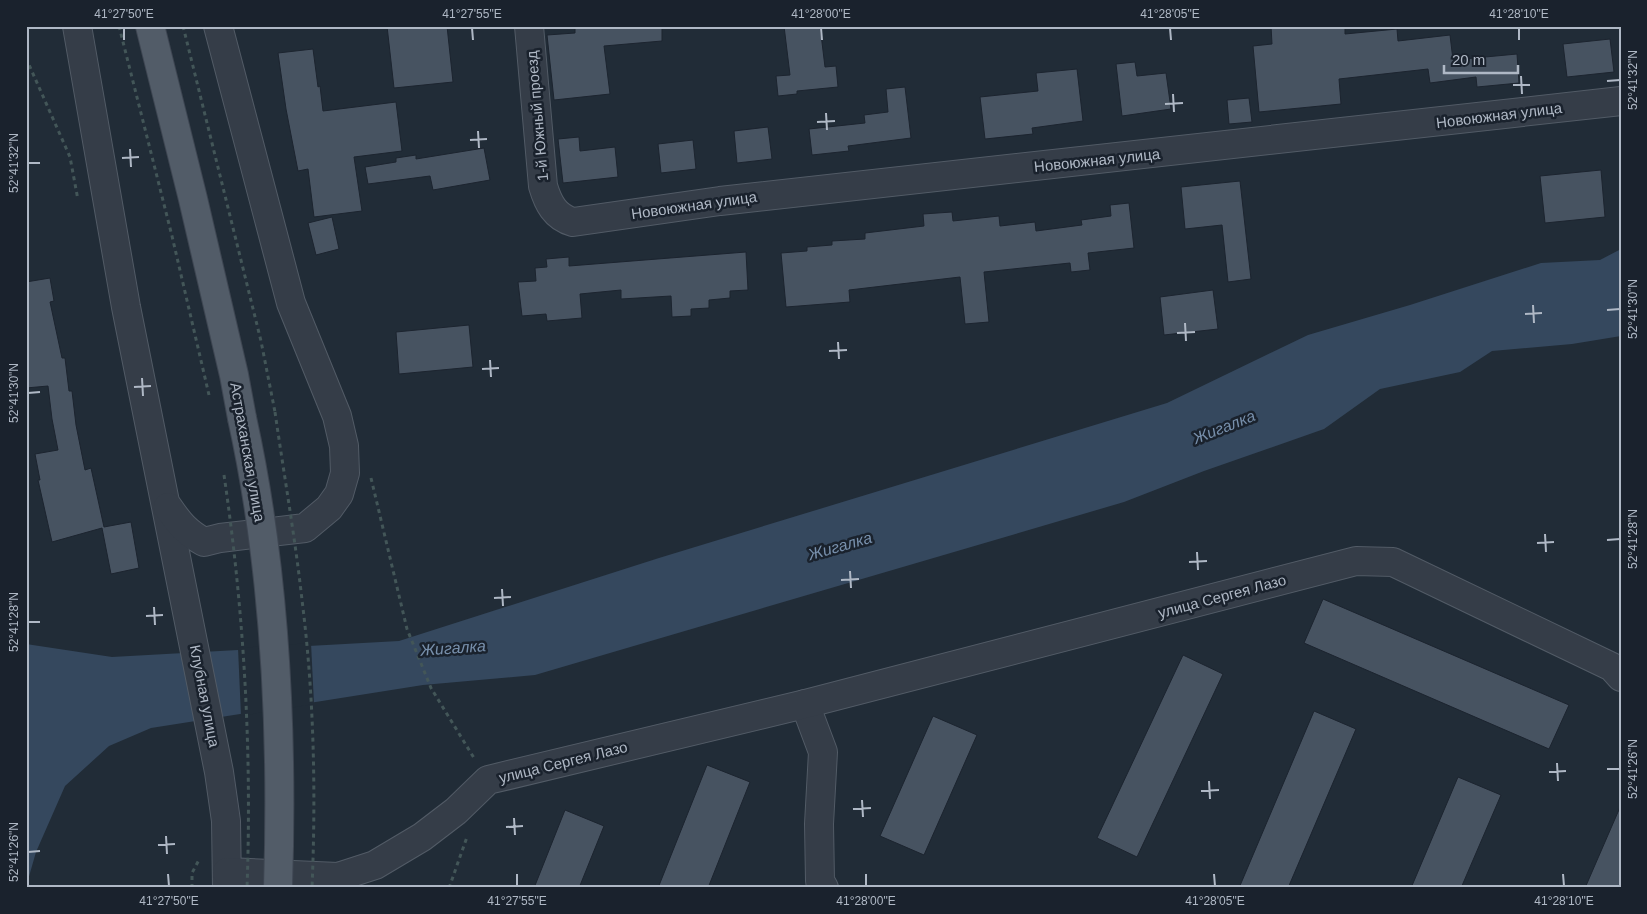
<svg xmlns="http://www.w3.org/2000/svg" width="1647" height="914" viewBox="0 0 1647 914" font-family="Arial,sans-serif">
<style>
.water{fill:#35485e}
.pier{fill:#212c37}
.building{fill:#475361;stroke:#1c242f}
.lines{fill:none;stroke-linecap:round;stroke-linejoin:round}
.minor-casing{stroke:#525b66;stroke-width:30}
.major-casing{stroke:#3e4652;stroke-width:30}
.path{stroke:#435658;stroke-width:3;stroke-dasharray:4 4;stroke-linecap:butt}
.minor{stroke:#353d48;stroke-width:28}
.major{stroke:#525c68;stroke-width:28}
.major-bridge-casing{stroke:#3e4652;stroke-width:30;stroke-linecap:butt}
.path-bridge{stroke:#435658;stroke-width:3;stroke-dasharray:4 4;stroke-linecap:butt}
.major-bridge{stroke:#525c68;stroke-width:28}
.ticks{fill:none;stroke:#afb8c5;stroke-width:2}
.labels{text-anchor:middle;dominant-baseline:central;stroke-width:5;stroke-linejoin:round;paint-order:stroke}
.street-label{font-size:15px;fill:#afb8c5;stroke:#1a222d}
.water-label{font-size:16px;font-style:italic;fill:#7890ac;stroke:#1a222d}
.neatline{fill:none;stroke:#afb8c5;stroke-width:2}
.ticks-label{font-size:12px;text-anchor:middle;fill:#afb8c5}
</style>
<rect width="100%" height="100%" fill="#212c37"/>
<path class="water" d="M1621 249V336L1572 344 1492 351 1460 372 1380 389 1324 429 1204 471 1124 502 535 675 423 685 151 728 109 746 65 786 36 852 26 887V644L112 657 399 641 659 558 1167 403 1308 335 1410 305 1541 263 1600 260Z"/>
<path class="pier" d="M311 643 314 704 241 716 238 648Z"/>
<g class="building">
<path d="M387 26H447L453 82 394 88Z"/>
<path d="M575 26H662V41L604 46 610 94 554 100 547 35 575 33Z"/>
<path d="M784 26H820L825 67 836 66 838 87 797 91V94L778 96 776 76 790 75Z"/>
<path d="M1271 26H1345V34L1397 29 1398 41 1450 35 1453 60 1517 54 1519 83 1477 87 1476 77 1430 83 1428 69 1339 79 1341 104 1259 112 1253 46 1272 44Z"/>
<path d="M1610 39 1614 72 1567 77 1563 44Z"/>
<path d="M313 49 318 87 320 86 323 111 396 102 402 151 354 157 362 211 314 217 308 169 298 171 286 109 278 53Z"/>
<path d="M1135 62 1137 76 1166 73 1171 109 1122 116 1116 64Z"/>
<path d="M1077 69 1083 121 1032 128 1033 134 985 139 980 97 1038 91 1036 73Z"/>
<path d="M905 87 911 138 848 146 849 151 812 155 809 129 865 123 864 115 888 112 886 89Z"/>
<path d="M1249 98 1252 122 1229 124 1227 100Z"/>
<path d="M768 127 772 159 737 163 734 131Z"/>
<path d="M579 137 580 151 615 147 618 177 563 183 558 139Z"/>
<path d="M693 140 696 169 661 173 658 144Z"/>
<path d="M484 148 490 180 433 190 430 176 368 184 365 167 396 162V158L416 155V159Z"/>
<path d="M1601 170 1605 217 1545 223 1540 176Z"/>
<path d="M1240 181 1251 279 1228 282 1222 225 1185 229 1181 187Z"/>
<path d="M1129 203 1134 248 1088 253 1090 270 1071 272 1070 263 984 272 989 322 965 324 960 277 849 290 850 302 786 307 781 253 807 251V247L832 245V241L865 239V233L924 226 923 214 952 212 953 221 999 216 1000 226 1035 222 1036 231 1082 225 1081 220 1111 216 1110 205Z"/>
<path d="M332 217 339 249 316 255 308 223Z"/>
<path d="M746 252 748 290 730 291V298L709 300V308L691 309V316L672 317 671 296 621 299V290L580 294 582 318 547 321 546 314 522 316 518 282 536 281 535 268 547 267 546 259 569 257V266Z"/>
<path d="M50 278 54 301 50 302 62 358H65L69 391H72L76 425 85 470 91 468 104 527 131 522 139 568 111 574 102 528 52 542 38 480H40L35 454 58 450 52 419 48 386 26 388V282Z"/>
<path d="M1213 290 1218 329 1164 335 1160 297Z"/>
<path d="M469 325 473 367 399 374 396 332Z"/>
<path d="M1323 599 1569 705 1549 749 1304 643Z"/>
<path d="M1183 655 1223 674 1137 857 1097 838Z"/>
<path d="M1314 711 1356 729 1288 888H1239Z"/>
<path d="M933 716 977 735 924 855 880 836Z"/>
<path d="M707 765 750 782 708 888H658Z"/>
<path d="M1458 777 1501 795 1461 888H1411Z"/>
<path d="M1621 805V888H1585Z"/>
<path d="M565 810 604 826 579 888H534Z"/>
</g>
<g class="lines">
<g class="minor-casing">
<g id="minor">
<path d="M77 26 126 307 219 772 226 821 227 888"/>
<path d="M529 26 543 186C548 203 555 217 573 222L720 201 1621 101"/>
<path d="M168 507C179 523 186 532 204 542L220 538 305 528 329 508 339 494 345 473 344 446 337 416 291 303 218 26"/>
<path d="M805 704 823 752 819 824 820 881 824 888"/>
<path d="M227 872 338 877 375 865 422 837 456 811 488 780 805 704 1356 561 1393 562 1612 667 1621 677"/>
</g>
</g>
<g class="major-casing">
<path id="major" d="M150 26 193 199 234 375 242 418"/>
</g>
<g class="path">
<path d="M119 26 172 236 209 395"/>
<path d="M183 26 261 341 275 412"/>
<path d="M26 58 70 157 78 200"/>
<path d="M371 478 407 629 431 688 474 758"/>
<path d="M192 888V873L200 858"/>
<path d="M449 888 467 837"/>
</g>
<use href="#minor" class="minor"/>
<use href="#major" class="major"/>
<g class="major-bridge-casing">
<path id="major-bridge" d="M242 418C276 572 283 731 278 888"/>
</g>
<g class="path-bridge">
<path d="M275 412C284 475 295 537 302 600 314 695 316 792 312 888"/>
<path d="M224 475C244 611 252 750 247 888"/>
</g>
<use href="#major-bridge" class="major-bridge"/>
</g>
<path class="ticks" d="M124 28V40M472 28 473 40M821 28 822 40M1170 28 1171 40M1519 28V40M1521 76 1522 94M1607 81 1620 80M1513 85H1530M1173 94 1174 112M1165 104 1183 103M826 113 827 130M817 122 835 121M478 131 479 148M470 140 487 139M130 149 131 167M122 158 139 157M28 163H40M1533 305 1534 323M1607 310 1620 309M1525 314 1542 313M1185 323 1186 341M1177 333 1195 332M838 342 839 359M829 351 847 350M490 360 491 377M482 369 499 368M142 378 143 396M134 387 151 386M28 393 40 392M1545 534 1546 552M1607 540 1620 539M1537 543 1554 542M1197 552 1198 570M1189 562 1207 561M850 571 851 588M841 580 859 579M502 589 503 606M494 598 511 597M154 607 155 625M146 616 163 615M28 622H40M1557 763 1558 781M1607 769H1620M1549 772 1566 771M1209 781 1210 799M1201 791 1219 790M862 800 863 817M853 809 871 808M514 818 515 835M506 827 523 826M166 836 167 854M158 845 175 844M28 852 40 851M168 874 169 886M517 874V886M866 874V886M1214 874 1215 886M1563 874 1564 886"/>
<g class="labels">
<g class="street-label">
<text transform="translate(1499 115) rotate(-7)">Новоюжная улица</text>
<text transform="translate(537 116) rotate(-95)">1-й Южный проезд</text>
<text transform="translate(1097 160) rotate(-6)">Новоюжная улица</text>
<text transform="translate(694 205) rotate(-8)">Новоюжная улица</text>
<text transform="translate(248 452) rotate(80)">Астраханская улица</text>
<text transform="translate(1222 596) rotate(-15)">улица Сергея Лазо</text>
<text transform="translate(205 696) rotate(79)">Клубная улица</text>
<text transform="translate(563 762) rotate(-14)">улица Сергея Лазо</text>
</g>
<g class="water-label">
<text transform="translate(1224 427) rotate(-22)">Жигалка</text>
<text transform="translate(840 546) rotate(-16)">Жигалка</text>
<text transform="translate(453 648) rotate(-4)">Жигалка</text>
</g>
</g>
<rect width="1647" height="914" fill="none" stroke="#1a222d" stroke-width="55"/>
<path d="M1444 65v8h74v-8" fill="none" stroke="#afb8c5" stroke-width="2.5"/>
<text x="1452" y="65" font-size="15" fill="#afb8c5" stroke="#1a222d" stroke-width="4" paint-order="stroke">20 m</text>
<rect x="28" y="28" width="1592" height="858" class="neatline"/>
<g class="ticks-label">
<text x="124" y="18">41°27'50"E</text>
<text x="472" y="18">41°27'55"E</text>
<text x="821" y="18">41°28'00"E</text>
<text x="1170" y="18">41°28'05"E</text>
<text x="1519" y="18">41°28'10"E</text>
<text transform="translate(1633 80) rotate(-90)" y="4">52°41'32"N</text>
<text transform="translate(14 163) rotate(-90)" y="4">52°41'32"N</text>
<text transform="translate(1633 309) rotate(-90)" y="4">52°41'30"N</text>
<text transform="translate(14 393) rotate(-90)" y="4">52°41'30"N</text>
<text transform="translate(1633 539) rotate(-90)" y="4">52°41'28"N</text>
<text transform="translate(14 622) rotate(-90)" y="4">52°41'28"N</text>
<text transform="translate(1633 769) rotate(-90)" y="4">52°41'26"N</text>
<text transform="translate(14 852) rotate(-90)" y="4">52°41'26"N</text>
<text x="169" y="905">41°27'50"E</text>
<text x="517" y="905">41°27'55"E</text>
<text x="866" y="905">41°28'00"E</text>
<text x="1215" y="905">41°28'05"E</text>
<text x="1564" y="905">41°28'10"E</text>
</g>
</svg>
